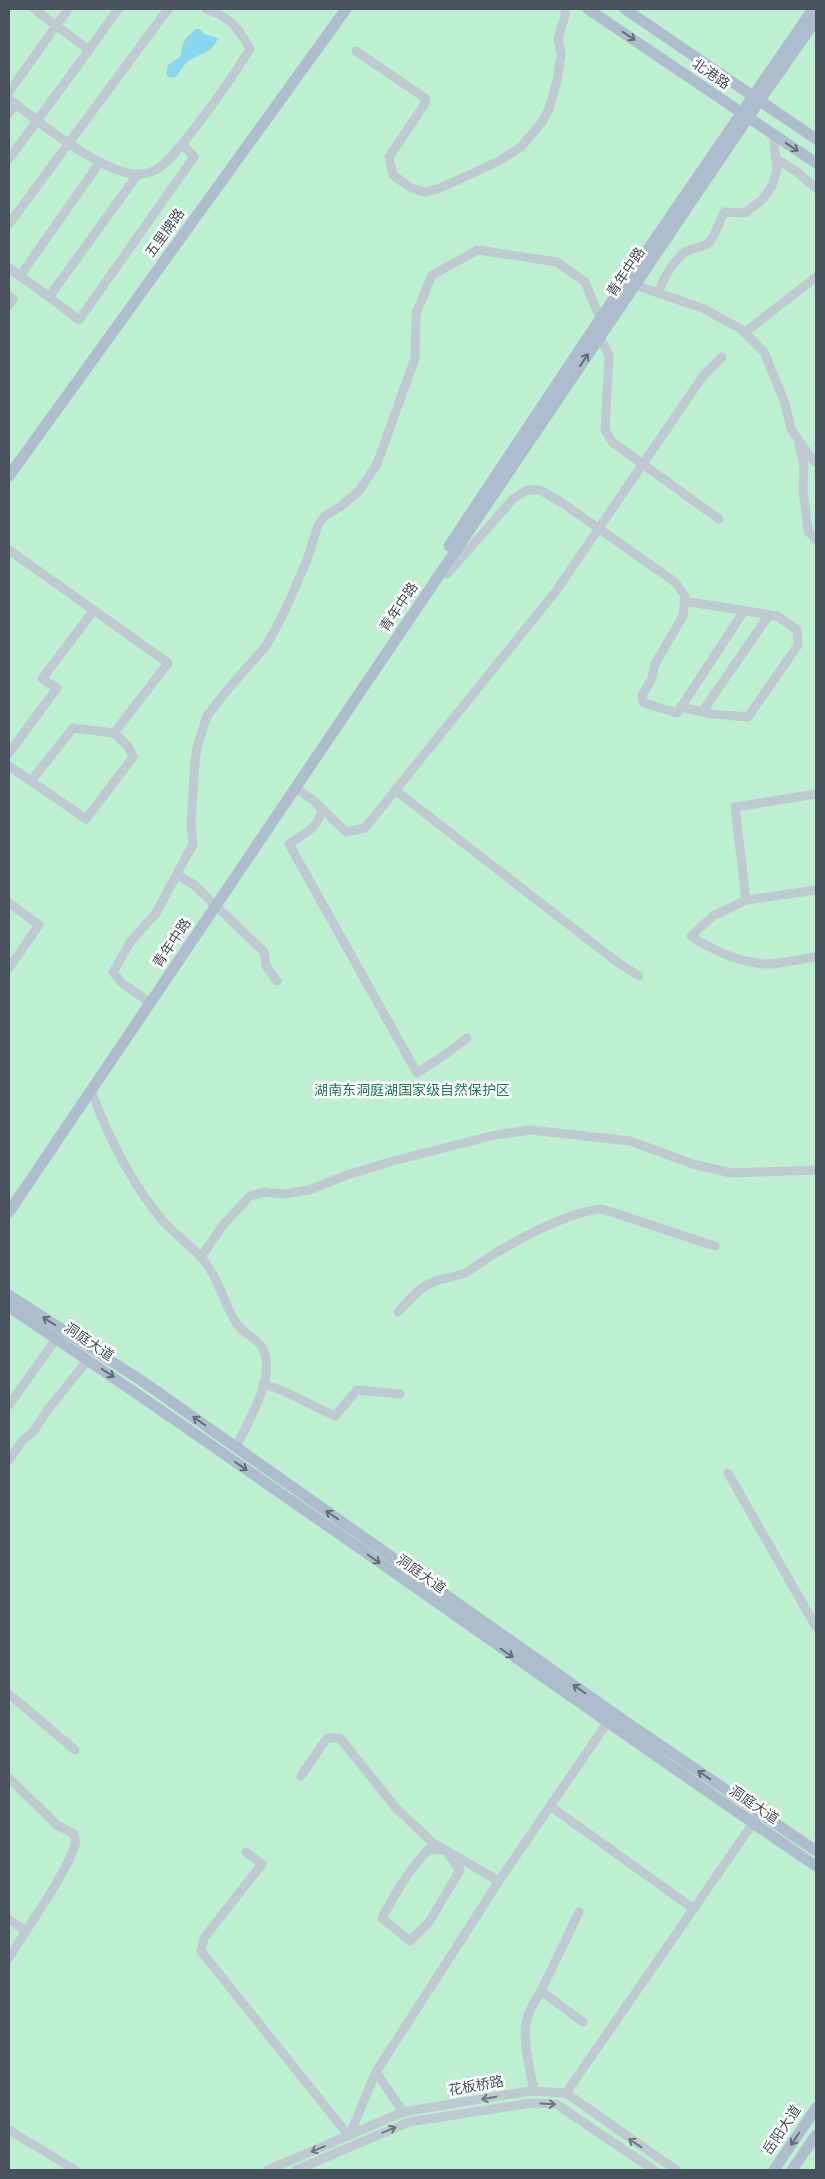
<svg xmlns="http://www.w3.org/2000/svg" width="825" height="2179" viewBox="0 0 825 2179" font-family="Rubik,'Noto Sans SC',sans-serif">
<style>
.green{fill:#bdefd1}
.water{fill:#8ad6ec}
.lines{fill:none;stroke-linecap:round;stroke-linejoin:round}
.minor{stroke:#bfc9d1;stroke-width:9}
.major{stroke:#aebdce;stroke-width:11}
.oneway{stroke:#616d78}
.oneway2{stroke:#6b767f}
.labels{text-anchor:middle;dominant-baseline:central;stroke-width:5;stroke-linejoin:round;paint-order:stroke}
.street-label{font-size:14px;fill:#47525c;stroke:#fff}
.park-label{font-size:14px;fill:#177e4c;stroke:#fff}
</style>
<rect width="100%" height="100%" fill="#f1efef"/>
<rect class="green" x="9" y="9" width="807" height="2161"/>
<path class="water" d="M196 29H200L204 34 218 38C211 55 201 52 189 61 184 64 180 72 176 77L170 78 166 74 168 65C189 52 176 58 185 40 187 35 193 33 196 29Z"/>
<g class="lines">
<g class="minor">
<path d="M34 9 89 50 118 9"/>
<path d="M356 51 425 98 426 101 422 108 389 157 393 175 411 188 424 192 438 189 460 179 499 161 521 147 542 122 549 109 557 81 561 54 558 38 565 16V9"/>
<path d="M9 92 68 9"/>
<path d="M9 99C37 120 107 179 143 174 147 173 153 172 157 169 171 160 180 146 191 133 212 106 232 78 250 49 238 27 230 17 206 9"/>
<path d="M9 113 16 104"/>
<path d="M9 159 89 50"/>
<path d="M777 159 797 172 816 188"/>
<path d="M9 224 168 9"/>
<path d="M9 268 20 276 100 162"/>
<path d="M20 276 49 297 138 174"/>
<path d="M635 285 702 308 741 329 764 352 785 403 791 429 809 455 816 463"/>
<path d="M658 292C664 278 673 259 687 251 694 247 706 248 711 240 716 233 720 221 724 212L745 213 763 199 772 186 777 169 773 134"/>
<path d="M9 296 13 299 9 305"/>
<path d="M49 297 79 320 194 157 182 144"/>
<path d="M744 333 816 277"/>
<path d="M600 336 609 356 605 430 612 442 719 519"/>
<path d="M799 445 804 465 803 490 808 531 816 540"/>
<path d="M9 550 168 663 114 733 128 746 133 757 86 819 31 781"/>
<path d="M440 573 447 574 514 498 527 490H540L561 502 675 582 685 596 683 616 655 664 652 678 642 696 644 703 677 713 681 707 712 714 748 717 798 645 797 630 777 616 684 601"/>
<path d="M681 707 744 611"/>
<path d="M702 712 769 615"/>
<path d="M9 753 57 688 42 679 94 610"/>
<path d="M9 766 31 781 73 728 114 733"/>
<path d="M395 790 617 962 639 976"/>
<path d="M300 791 313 800 346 832 365 828 556 591 703 376 722 357"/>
<path d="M816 794 735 807 746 900 816 890"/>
<path d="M322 808C319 828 304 834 289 844L417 1073 446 1054 467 1038"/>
<path d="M177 875 193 884 264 952 266 966 277 981"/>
<path d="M746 900 713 916 691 936C714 951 742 964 770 964 785 963 801 959 816 957"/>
<path d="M9 903 39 925 9 968"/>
<path d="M145 999 122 983 113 972 131 941 156 913 193 844 191 823 195 762 197 747 207 716 228 689 266 646 284 613 307 560 318 525 325 516 340 507 359 491 377 464 415 358 416 314 432 275 478 250 557 262 585 282 600 319"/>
<path d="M91 1091C109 1138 131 1184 164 1222 175 1234 189 1245 201 1257L223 1225 250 1196 264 1192 283 1194 309 1190 347 1175 393 1161 495 1135 531 1130 630 1141 693 1164 731 1173 816 1170"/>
<path d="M201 1257C218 1276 223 1302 237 1324 243 1333 256 1338 262 1347 278 1375 248 1421 236 1447"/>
<path d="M398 1312C407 1303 417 1289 429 1284 441 1277 454 1278 465 1273 474 1269 482 1261 491 1256 520 1238 568 1212 602 1209L715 1246"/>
<path d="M263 1384 281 1390 335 1416 357 1390 400 1394"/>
<path d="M9 1405 56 1339"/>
<path d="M9 1460 23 1440 33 1432 49 1408 88 1360"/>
<path d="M728 1473 816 1627"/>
<path d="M9 1694 75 1750"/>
<path d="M301 1776 327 1738H340L396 1808 433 1843 499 1881"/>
<path d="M9 1778 57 1825 74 1834 76 1843C60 1885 32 1919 9 1958"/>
<path d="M550 1806 694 1909"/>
<path d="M429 1849 445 1850 460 1870 429 1922 410 1941 382 1918C395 1894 409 1869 429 1849Z"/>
<path d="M246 1852 262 1864 204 1938 201 1951 349 2136 376 2072 499 1881 607 1723"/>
<path d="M9 1920 25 1930"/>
<path d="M541 1991 583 2022"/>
<path d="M376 2072 403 2112"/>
<path d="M534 2091C531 2074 522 2039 526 2023 528 2012 535 2000 541 1991L579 1912"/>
<path d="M566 2093 760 1813"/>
<path d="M9 2130 75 2170"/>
<path d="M268 2170 403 2112 530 2091 566 2093 676 2170"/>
<path d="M296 2170 409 2122 532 2103 556 2104 654 2170"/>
</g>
<g class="major">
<path d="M588 9 816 163"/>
<path d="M625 9 816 139"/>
<path d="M9 476 346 9"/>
<path d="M449 546 600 319 813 9"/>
<path d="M9 1212 760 100 816 20"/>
<path d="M9 1295 142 1381 619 1717 816 1851"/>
<path d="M9 1307C281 1489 546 1682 816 1866"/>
<path d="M774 2170 816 2108"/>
<path d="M792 2170 816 2135"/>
</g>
</g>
<defs><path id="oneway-shaft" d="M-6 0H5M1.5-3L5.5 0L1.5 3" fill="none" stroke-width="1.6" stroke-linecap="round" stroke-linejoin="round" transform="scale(1.25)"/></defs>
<g class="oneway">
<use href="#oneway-shaft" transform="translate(629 36) rotate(34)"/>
<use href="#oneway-shaft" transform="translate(792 147) rotate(34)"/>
<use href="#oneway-shaft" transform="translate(584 360) rotate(-56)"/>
<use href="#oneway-shaft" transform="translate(49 1321) rotate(-147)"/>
<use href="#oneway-shaft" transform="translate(108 1373) rotate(34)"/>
<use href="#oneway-shaft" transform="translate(199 1421) rotate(-145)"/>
<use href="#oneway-shaft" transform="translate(241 1466) rotate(35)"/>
<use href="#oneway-shaft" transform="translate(332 1515) rotate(-145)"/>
<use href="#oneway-shaft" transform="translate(374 1559) rotate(35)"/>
<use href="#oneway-shaft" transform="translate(507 1653) rotate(35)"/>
<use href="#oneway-shaft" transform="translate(579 1689) rotate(-145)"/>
<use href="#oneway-shaft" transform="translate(704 1775) rotate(-146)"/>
<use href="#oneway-shaft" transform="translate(795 2139) rotate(124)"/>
</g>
<g class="oneway2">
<use href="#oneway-shaft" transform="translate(489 2098) rotate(170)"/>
<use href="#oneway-shaft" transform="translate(548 2104) rotate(3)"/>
<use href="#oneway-shaft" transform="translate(389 2130) rotate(-23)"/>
<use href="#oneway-shaft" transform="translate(635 2143) rotate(-146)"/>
<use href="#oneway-shaft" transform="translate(318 2149) rotate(157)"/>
</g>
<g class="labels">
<g class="street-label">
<text transform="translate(711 74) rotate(34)">北港路</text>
<text transform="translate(165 233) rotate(-54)">五里牌路</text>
<text transform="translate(626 272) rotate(-56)">青年中路</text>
<text transform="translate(399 607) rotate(-56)">青年中路</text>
<text transform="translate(172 943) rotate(-56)">青年中路</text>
<text transform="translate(89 1342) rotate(34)">洞庭大道</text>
<text transform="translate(421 1574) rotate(35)">洞庭大道</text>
<text transform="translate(754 1805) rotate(34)">洞庭大道</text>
<text transform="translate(476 2086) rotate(-10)">花板桥路</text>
<text transform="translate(782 2130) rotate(-56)">岳阳大道</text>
</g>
<g class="park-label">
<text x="412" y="1090">湖南东洞庭湖国家级自然保护区</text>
</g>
</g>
<rect width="825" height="2179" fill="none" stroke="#47525c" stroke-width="20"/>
</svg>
